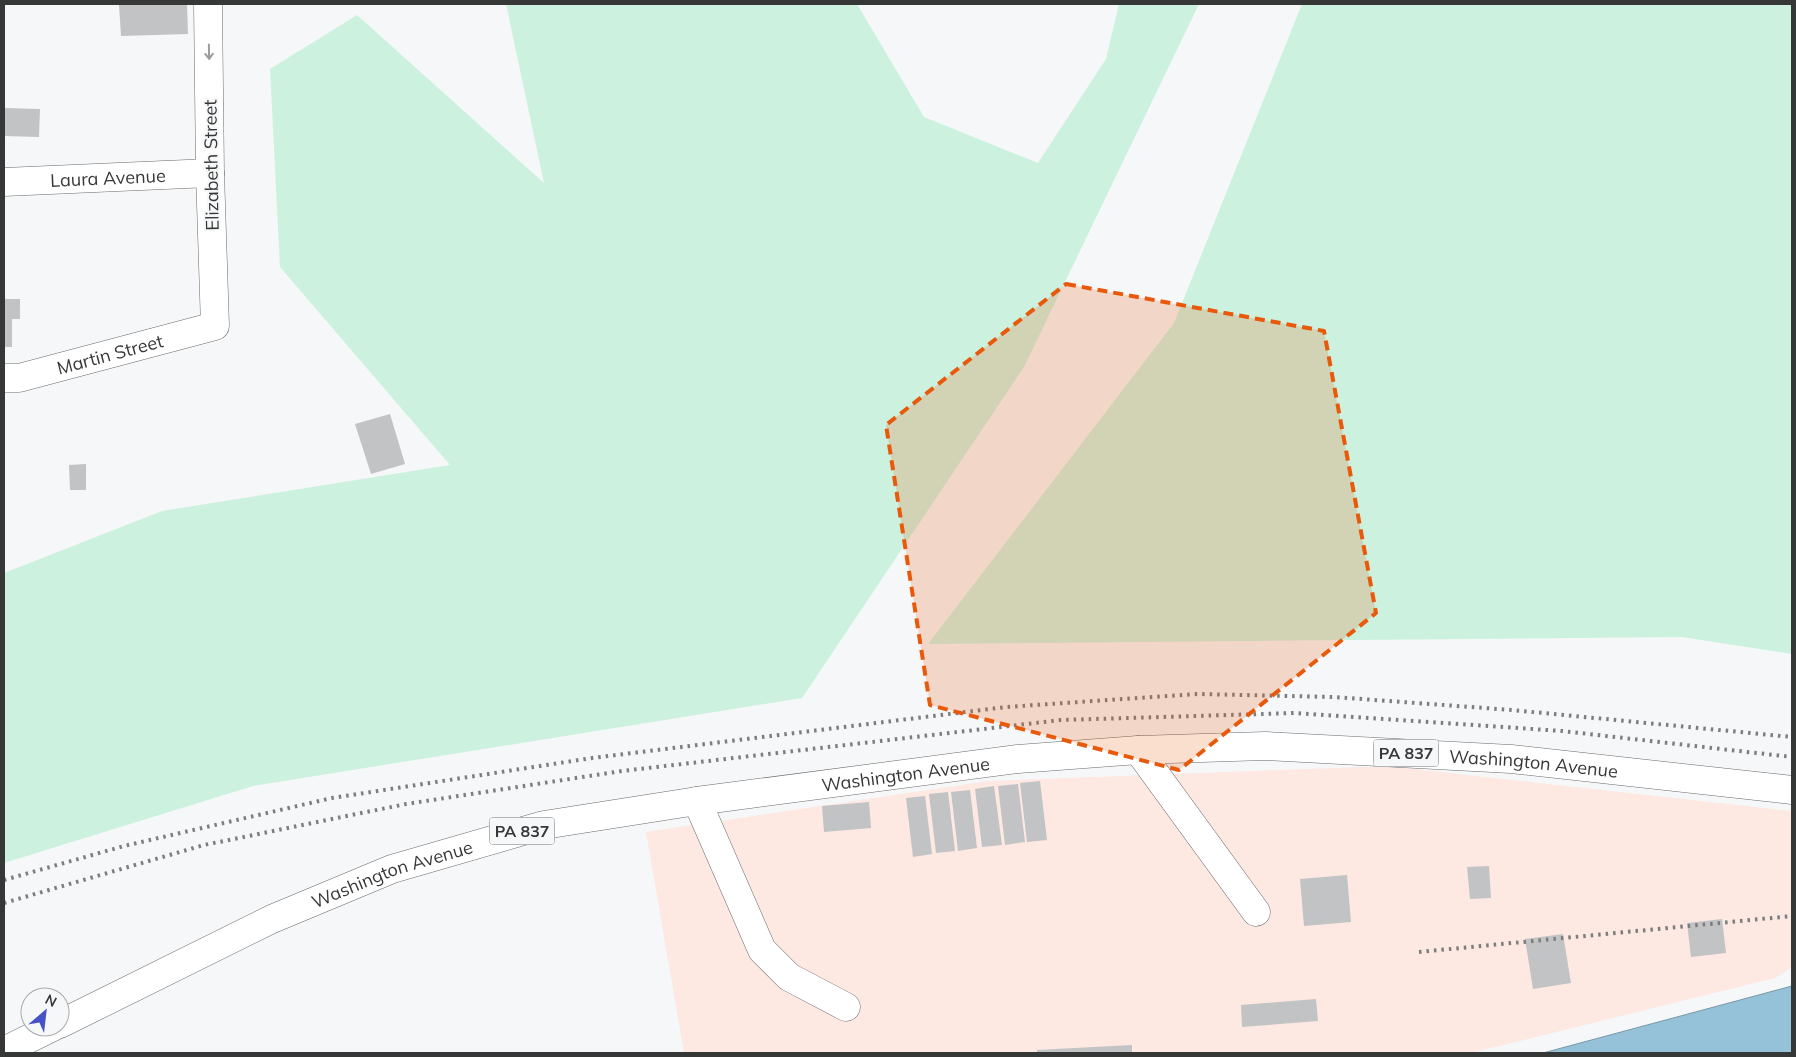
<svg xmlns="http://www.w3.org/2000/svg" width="1796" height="1057" viewBox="0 0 1796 1057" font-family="Mulish,sans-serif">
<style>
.industrial{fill:#fde8e2}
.green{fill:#ccf2df}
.water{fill:#95c2d8;stroke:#7898a8}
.building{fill:#c2c3c5}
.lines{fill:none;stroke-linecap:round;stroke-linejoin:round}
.minor-casing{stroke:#6a6b6c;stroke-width:29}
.major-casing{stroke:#6a6b6c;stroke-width:29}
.minor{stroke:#fff;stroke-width:28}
.major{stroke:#fff;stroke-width:28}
.rail{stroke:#7c7d7e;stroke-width:4;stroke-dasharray:2.5 5;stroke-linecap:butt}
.oneway{stroke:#9a9b9b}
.marked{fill:#e8590c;fill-opacity:0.2;stroke:#e8590c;stroke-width:4;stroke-dasharray:10 6;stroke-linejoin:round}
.labels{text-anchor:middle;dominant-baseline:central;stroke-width:4;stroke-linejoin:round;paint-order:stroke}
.shield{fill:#f6f7f9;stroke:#707171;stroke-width:1}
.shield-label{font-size:16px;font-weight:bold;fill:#363737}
.street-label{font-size:18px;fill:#363737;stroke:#f6f7f9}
</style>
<rect width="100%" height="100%" fill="#f6f7f9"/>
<path class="industrial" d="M1387 766 1792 811V967L1775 978 1471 1053H684L646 832 988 781Z"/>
<g class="green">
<path d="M506 4H857L924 117 1038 163 1106 59 1119 4H1199L1024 367 802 698 253 786 4 863V573L162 511 450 465 280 267 270 69 357 15 544 183Z"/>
<path d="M1302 4H1792V654L1682 637 928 644 1174 323Z"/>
</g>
<path class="water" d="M1792 986V1053H1543Z"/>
<g class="building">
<path d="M142 4H187L188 34 121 36 119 5Z"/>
<path d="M4 108 40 109 39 137 4 136Z"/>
<path d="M4 299H20V319H12V347H4Z"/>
<path d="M390 414 405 464 371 474 355 424Z"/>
<path d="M86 464V490H70L69 465Z"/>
<path d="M1040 781 1047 840 1027 842 1020 783Z"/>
<path d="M1018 784 1025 842 1005 845 998 786Z"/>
<path d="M994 786 1002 845 982 847 975 789Z"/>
<path d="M970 790 977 848 958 851 951 792Z"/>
<path d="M948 792 955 851 936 853 929 794Z"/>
<path d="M925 796 932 854 913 857 906 798Z"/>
<path d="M869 802 871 828 824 832 822 806Z"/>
<path d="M1489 866 1491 898 1470 899 1467 867Z"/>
<path d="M1347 875 1351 922 1304 926 1300 879Z"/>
<path d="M1722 919 1726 953 1691 957 1687 923Z"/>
<path d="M1563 934 1571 983 1533 989 1525 939Z"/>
<path d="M1316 999 1318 1021 1242 1027 1241 1005Z"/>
<path d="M1132 1045V1053H1037V1050Z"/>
</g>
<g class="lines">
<g class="minor-casing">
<g id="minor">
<path id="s1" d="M4 182 210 173"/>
<path id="s2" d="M4 378H19L215 326 210 173 208 4"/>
<path d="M1138 750 1256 912"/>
<path d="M697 801 762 950 789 977 846 1007"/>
</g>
</g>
<g class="major-casing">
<g id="major">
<path id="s3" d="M60 1024 272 919 392 869 544 825 697 801 1018 759 1138 750 1265 746 1511 759 1792 790"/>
<path d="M4 1051 53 1027"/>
</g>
</g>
<use href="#minor" class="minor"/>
<use href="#major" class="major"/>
<g class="rail">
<path d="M4 880 124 846 332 798 592 758 1006 707 1197 694 1334 697 1512 710 1792 737"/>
<path d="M4 903 204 845 406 804 622 771 1061 720 1295 713 1562 731 1792 757"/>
<path d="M1419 952 1792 916"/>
</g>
</g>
<defs><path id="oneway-shaft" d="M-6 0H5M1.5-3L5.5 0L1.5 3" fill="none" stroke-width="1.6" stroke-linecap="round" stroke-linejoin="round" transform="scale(1.25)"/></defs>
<use class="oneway" href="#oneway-shaft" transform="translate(209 52) rotate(89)"/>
<path class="marked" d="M1066 284 1324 331 1376 613 1179 770 930 705 886 425Z"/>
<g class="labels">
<g class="shield">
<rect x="1373.5" y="739.5" width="65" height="27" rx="4"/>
<rect x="489.5" y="817.5" width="65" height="27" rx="4"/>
</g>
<g class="shield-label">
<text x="1406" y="753">PA 837</text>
<text x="522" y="831">PA 837</text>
</g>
<g class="street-label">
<text transform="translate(211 165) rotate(-91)">Elizabeth Street</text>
<text stroke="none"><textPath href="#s1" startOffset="104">Laura Avenue</textPath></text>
<text stroke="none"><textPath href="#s2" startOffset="109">Martin Street</textPath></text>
<text stroke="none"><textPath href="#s3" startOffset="1520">Washington Avenue</textPath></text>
<text stroke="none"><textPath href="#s3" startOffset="890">Washington Avenue</textPath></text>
<text stroke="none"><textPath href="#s3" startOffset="365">Washington Avenue</textPath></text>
</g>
</g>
<rect width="1796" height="1057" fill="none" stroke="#363737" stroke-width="10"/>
<g transform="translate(45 1012) rotate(28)"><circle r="24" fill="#f6f7f9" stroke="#a9aaab"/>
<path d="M0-4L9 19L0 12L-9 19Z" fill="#4653c8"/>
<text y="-8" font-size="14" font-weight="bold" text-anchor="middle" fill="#363737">N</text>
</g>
</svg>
